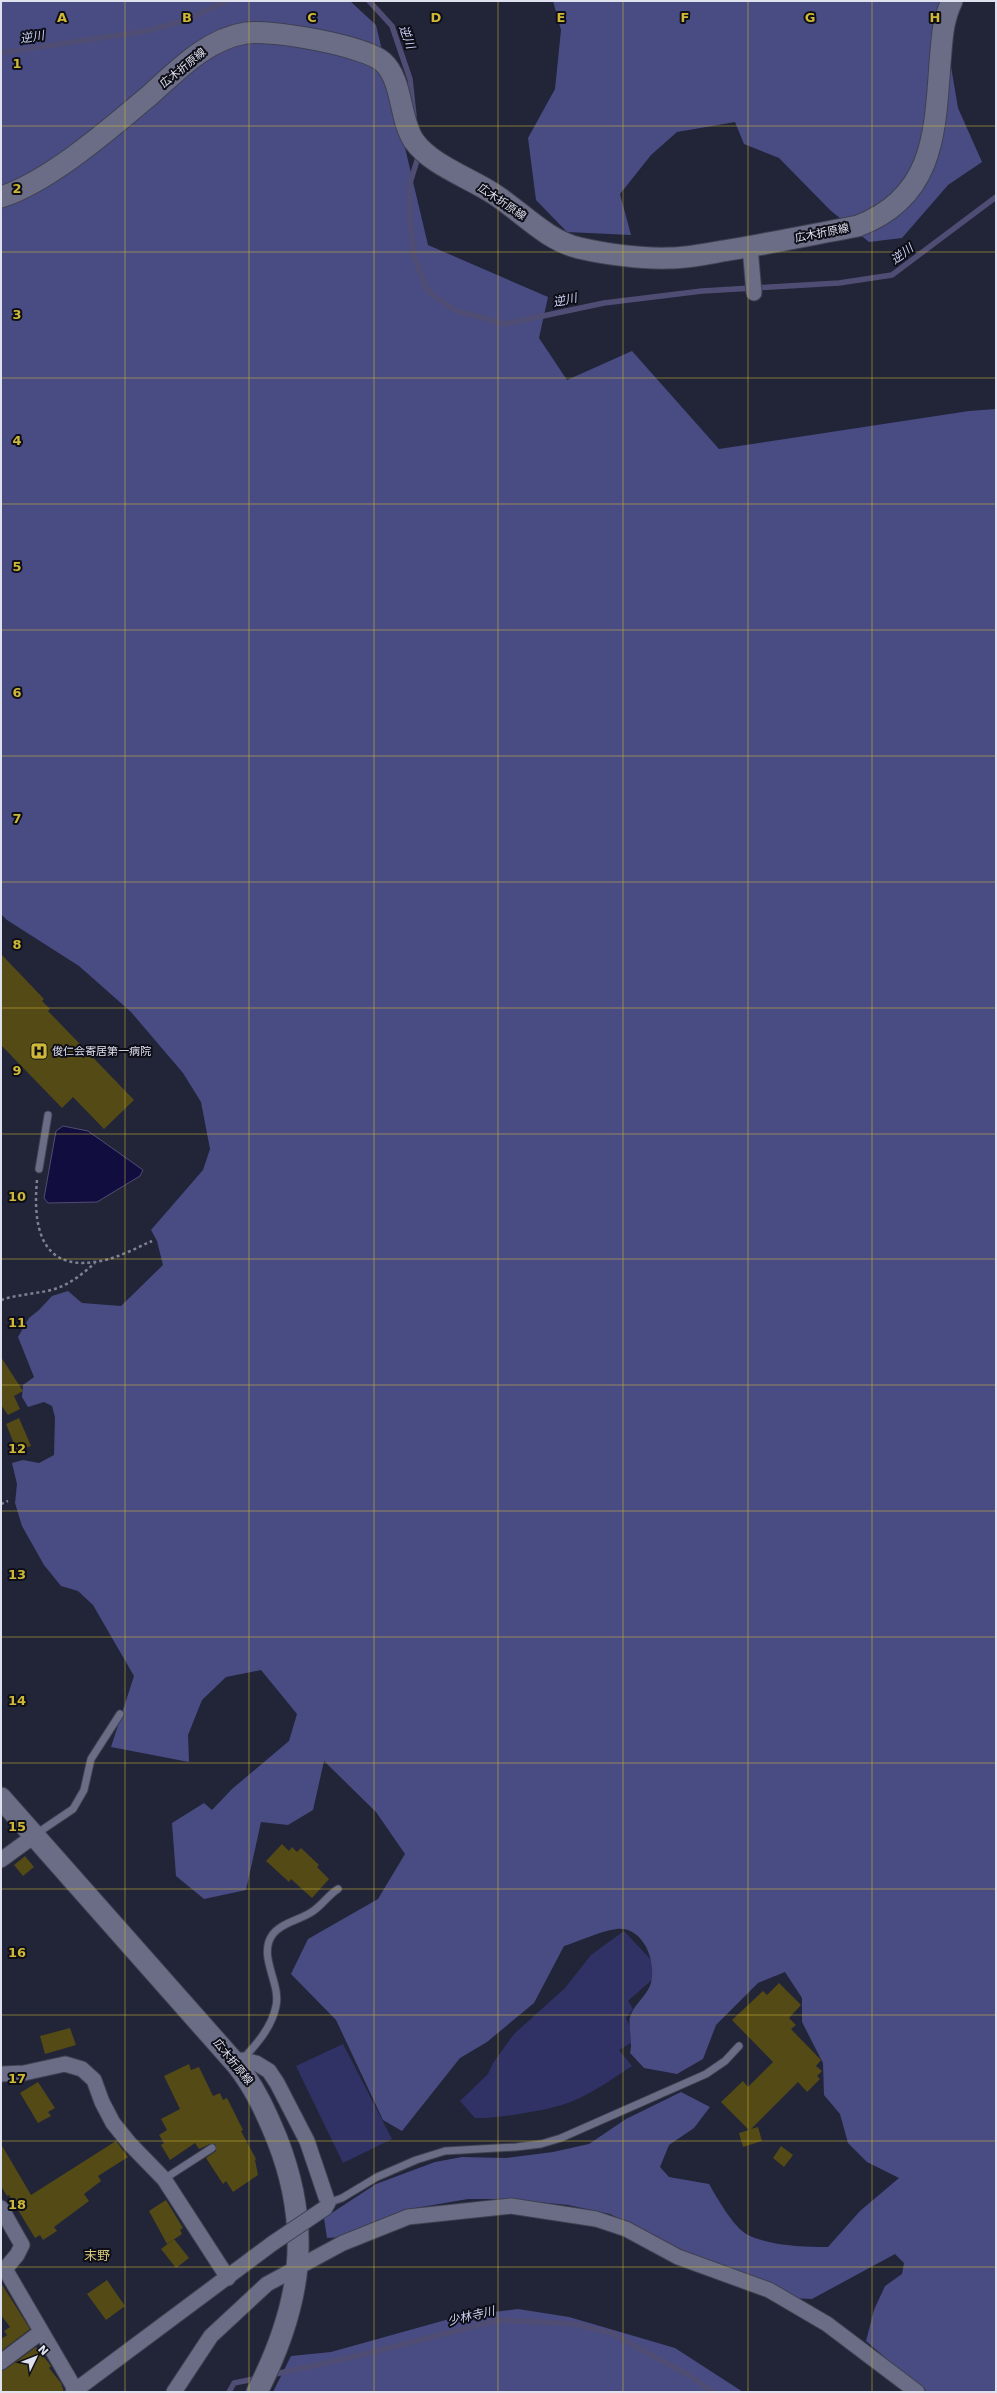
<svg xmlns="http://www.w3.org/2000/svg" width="997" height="2393" viewBox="0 0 997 2393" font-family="'DejaVu Sans','Noto Sans JP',sans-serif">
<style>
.green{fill:#303265}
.forest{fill:#494c83}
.water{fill:#120d3f;stroke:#504d74}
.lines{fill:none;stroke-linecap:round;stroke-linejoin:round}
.stream{stroke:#504d74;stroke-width:5.5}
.building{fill:#534a15}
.service-casing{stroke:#3f4051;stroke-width:9}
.minor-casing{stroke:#3f4051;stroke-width:17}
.secondary-casing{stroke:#3f4051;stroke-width:23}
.path{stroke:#7f8192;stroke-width:2.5;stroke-dasharray:3 3;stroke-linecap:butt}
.service{stroke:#6a6d85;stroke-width:7}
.minor{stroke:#6a6d85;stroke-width:15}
.secondary{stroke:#6a6d85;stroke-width:21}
.minor-bridge-casing{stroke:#3f4051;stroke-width:17;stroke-linecap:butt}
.minor-bridge{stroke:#6a6d85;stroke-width:15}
.grid{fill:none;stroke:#cfb837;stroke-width:1;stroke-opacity:0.55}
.labels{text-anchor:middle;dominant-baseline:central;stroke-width:4;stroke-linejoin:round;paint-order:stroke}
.street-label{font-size:11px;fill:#dfe1ef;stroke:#0d0e17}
.poi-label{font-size:11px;fill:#dfe1ef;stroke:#0d0e17;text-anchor:start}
.water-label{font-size:12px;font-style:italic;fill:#cdd2f5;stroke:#0d0e17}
.quarter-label{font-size:13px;fill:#d6c87a;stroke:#0d0e17}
.grid-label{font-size:13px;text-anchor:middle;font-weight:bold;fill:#cfb837;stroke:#0d0e17;stroke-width:4;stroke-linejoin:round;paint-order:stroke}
</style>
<rect width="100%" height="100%" fill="#222438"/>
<g class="green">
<path d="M624 1931 654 1963V1978L628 2001 633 2009 626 2018 636 2040 619 2050 632 2066C610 2080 588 2097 562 2105 537 2112 501 2118 475 2118L460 2101 488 2074 493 2063 514 2034 565 1988 591 1955Z"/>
<path d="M343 2044 392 2139 343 2163 296 2066Z"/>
</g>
<g class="forest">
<path d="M1 1H350L376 25 428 245 548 297 539 338 567 380 632 351 719 449 969 411 996 409V2392H928L915 2384 866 2341 874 2310 885 2286 902 2274 904 2263 895 2254 812 2299 791 2298 722 2270 610 2214 568 2205 508 2199H468L404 2210 343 2237 327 2238 324 2218 376 2184 435 2162 462 2157 506 2158 553 2152 589 2144 626 2119 681 2092 710 2107 694 2128 669 2145 660 2167 669 2177 709 2184C717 2198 734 2228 748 2235 771 2246 804 2247 828 2247L860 2211 899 2178 867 2162 848 2143 840 2114 824 2095 823 2063 802 2022V1998L785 1972 758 1983 716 2025 703 2059 677 2074 644 2068 630 2053C633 2042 628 2024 630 2017 633 2006 645 1997 650 1986 658 1964 644 1926 617 1929 600 1931 580 1941 564 1946L534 2003 487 2042 460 2058 402 2131 383 2120 336 2020 291 1974 308 1939 378 1899 405 1854 376 1812 324 1761 313 1810 288 1825 261 1822 246 1890 204 1899 176 1876 172 1823 204 1803 212 1810 232 1789 289 1741 297 1714 261 1670 226 1677 202 1700 188 1735 189 1762 111 1747 134 1676 93 1605 78 1591 61 1586 44 1565 22 1526 15 1503 17 1484 12 1463 23 1460 39 1463 54 1455 55 1417 52 1406 44 1402 28 1407 22 1397 23 1385 34 1377 18 1337 29 1318 39 1310 52 1296 68 1291 82 1303 121 1306 163 1265 157 1241 151 1230 203 1170 210 1149 201 1102 183 1073 131 1012 79 966 7 920 1 914Z"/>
<path d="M553 1H952L944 25 958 108 982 162 948 185 902 238 869 242 830 210 779 158 744 144 735 122 677 132 651 155 620 194 631 235 567 232 536 200 528 138 555 89 561 30Z"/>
<path d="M518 2309 569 2317 675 2348 743 2392H273L291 2356 331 2352 460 2316Z"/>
</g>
<path class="water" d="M63 1126 88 1131 143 1170 140 1176 97 1202 48 1203 44 1198 56 1131Z"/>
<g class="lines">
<g class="stream">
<path d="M369 1 392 26 410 79 414 116"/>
<path d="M1 53 146 31 180 22 227 1"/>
<path d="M419 154 410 183V221L414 256 426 288 436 298 457 311 505 324 604 303 702 291 839 283 892 275 996 197"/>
<path d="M271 2375 357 2356 499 2320 575 2324 611 2333 690 2376 713 2392"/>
<path d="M229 2392 234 2383 259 2378"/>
</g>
</g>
<g class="building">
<path d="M1 954 44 999 42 1001 50 1009 48 1011 134 1100 104 1129 73 1097 62 1108 1 1045Z"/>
<path d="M1 1357 23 1391 14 1396 20 1409 8 1415 1 1405Z"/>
<path d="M19 1418 31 1446 17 1451 6 1424Z"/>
<path d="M282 1844 289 1851 292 1847 297 1852 301 1848 319 1865 317 1867 329 1879 312 1898 291 1879 289 1882 266 1861Z"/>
<path d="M25 1856 34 1867 23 1876 14 1865Z"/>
<path d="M779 1983 801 2005 789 2018 796 2025 791 2029 821 2060 816 2066 822 2071 817 2076 820 2079 807 2092 798 2082 751 2129 758 2127 762 2141 743 2147 739 2133 749 2130 721 2102 743 2081 748 2087 773 2062 732 2020 763 1991 767 1995Z"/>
<path d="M70 2028 76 2045 45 2054 40 2036Z"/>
<path d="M189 2064 191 2070 199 2067 213 2096 220 2093 223 2100 227 2098 243 2130 241 2131 256 2159 255 2160 258 2175 233 2192 226 2181 223 2184 206 2158 216 2151 215 2144H210L199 2149 195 2143 170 2160 161 2145 164 2143 159 2135 167 2130 161 2119 180 2109 164 2076Z"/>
<path d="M38 2082 55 2108 48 2112 51 2116 38 2123 20 2093Z"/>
<path d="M116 2141 128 2157 98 2176 101 2181 84 2194 89 2201 54 2227 57 2231 43 2240 40 2235 35 2238 9 2195 7 2196 1 2186V2144L31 2195Z"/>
<path d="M781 2146 793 2155 784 2167 773 2158Z"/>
<path d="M166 2200 183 2228 180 2230 182 2234 167 2244 149 2211Z"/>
<path d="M174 2239 189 2258 176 2268 161 2249Z"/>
<path d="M107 2280 125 2306 106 2320 87 2294Z"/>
<path d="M1 2283 30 2329 1 2351V2339L7 2335 4 2331 10 2327 1 2315Z"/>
<path d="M36 2347 51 2366 49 2368 61 2383 64 2392H1V2371L6 2369Z"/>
</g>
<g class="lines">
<g class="service-casing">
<g id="service">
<path d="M39 1169 48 1115"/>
<path d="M36 1834 73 1809 84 1790 91 1759 120 1714"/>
<path d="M242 2060C256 2045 272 2027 276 2006 281 1984 259 1958 271 1937 278 1924 299 1920 310 1913 321 1907 327 1896 338 1889"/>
<path d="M164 2179 212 2148"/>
<path d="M328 2203 342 2198 377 2177 416 2160 445 2151 516 2147 541 2144 561 2138 706 2074 725 2061 739 2046"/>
</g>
</g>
<g class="minor-casing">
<g id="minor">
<path d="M750 247 754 293"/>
<path d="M1 1860 34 1836"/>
<path d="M237 2065 242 2060 256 2063 269 2071 277 2083 307 2141 328 2203 325 2208"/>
<path d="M1 2074 24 2073 65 2064 82 2069 94 2080 102 2102 113 2123 130 2144 164 2179 228 2278"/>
<path d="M1 2208 22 2245 17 2255 5 2269 75 2389"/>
<path d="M1 2362 41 2332"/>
<path d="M73 2392 273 2243"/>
<path d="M174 2392 211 2336 267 2284 343 2243 408 2217 511 2206 596 2219 626 2229 678 2257 769 2290 827 2324 917 2392"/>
</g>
</g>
<g class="secondary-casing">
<g id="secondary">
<path d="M1 197C49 182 111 128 150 95 178 70 207 39 246 33 271 29 366 46 383 62 403 80 399 119 414 141 431 165 470 178 494 194 522 212 546 240 579 248 605 254 642 259 669 258 689 258 710 253 729 250 772 243 815 234 858 226 934 197 935 133 940 63 942 42 942 21 952 1"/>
<path d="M1 1798 237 2065C255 2088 266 2112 277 2139 313 2230 301 2306 257 2392"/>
</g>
</g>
<g class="path">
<path d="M37 1180C33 1223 39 1270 94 1262 114 1260 134 1249 152 1241"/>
<path d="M1 1300C16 1295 32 1294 47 1291 67 1287 81 1275 95 1263"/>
<path d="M1 1504 8 1501"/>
</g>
<use href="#service" class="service"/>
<use href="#minor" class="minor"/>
<use href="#secondary" class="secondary"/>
<g class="minor-bridge-casing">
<path id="minor-bridge" d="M273 2243 325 2208"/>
</g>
<use href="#minor-bridge" class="minor-bridge"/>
</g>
<path class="grid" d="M125 1V2392M249 1V2392M374 1V2392M498 1V2392M623 1V2392M748 1V2392M872 1V2392M1 126H996M1 252H996M1 378H996M1 504H996M1 630H996M1 756H996M1 882H996M1 1008H996M1 1134H996M1 1259H996M1 1385H996M1 1511H996M1 1637H996M1 1763H996M1 1889H996M1 2015H996M1 2141H996M1 2267H996"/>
<defs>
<g id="hospital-square" transform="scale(0.9)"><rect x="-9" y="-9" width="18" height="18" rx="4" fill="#cfb837" stroke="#0d0e17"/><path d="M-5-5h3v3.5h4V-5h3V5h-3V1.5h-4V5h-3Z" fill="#111"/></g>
</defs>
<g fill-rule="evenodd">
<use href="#hospital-square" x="39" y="1051"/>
</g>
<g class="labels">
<g class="street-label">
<text transform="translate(183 68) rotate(-39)">広木折原線</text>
<text transform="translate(502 202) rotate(34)">広木折原線</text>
<text transform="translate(822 233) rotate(-11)">広木折原線</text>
<text transform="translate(233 2062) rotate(51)">広木折原線</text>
</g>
<g class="poi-label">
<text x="52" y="1051">俊仁会寄居第一病院</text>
</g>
<g class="water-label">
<text transform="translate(32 37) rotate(-9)">逆川</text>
<text transform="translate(407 37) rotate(70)">逆川</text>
<text transform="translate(902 254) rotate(-37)">逆川</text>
<text transform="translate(565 300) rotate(-12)">逆川</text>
<text transform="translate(471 2316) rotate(-13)">少林寺川</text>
</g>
<g class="quarter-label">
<text x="97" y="2255">末野</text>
</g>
</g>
<g class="grid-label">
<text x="62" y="22">A</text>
<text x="187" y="22">B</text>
<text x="312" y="22">C</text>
<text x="436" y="22">D</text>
<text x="561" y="22">E</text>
<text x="685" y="22">F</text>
<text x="810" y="22">G</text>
<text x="935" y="22">H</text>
<text x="17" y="68">1</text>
<text x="17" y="193">2</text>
<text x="17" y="319">3</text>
<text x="17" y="445">4</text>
<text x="17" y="571">5</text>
<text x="17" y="697">6</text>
<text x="17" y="823">7</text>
<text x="17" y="949">8</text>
<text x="17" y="1075">9</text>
<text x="17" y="1201">10</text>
<text x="17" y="1327">11</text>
<text x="17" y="1453">12</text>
<text x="17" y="1579">13</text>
<text x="17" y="1705">14</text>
<text x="17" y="1831">15</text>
<text x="17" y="1957">16</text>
<text x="17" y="2083">17</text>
<text x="17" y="2209">18</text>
</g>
<rect width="997" height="2393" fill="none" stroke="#dfe1ef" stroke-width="4"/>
<g transform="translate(36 2357) rotate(47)" stroke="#0d0e17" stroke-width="3" paint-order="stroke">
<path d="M0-3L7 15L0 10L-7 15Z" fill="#dfe1ef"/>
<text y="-6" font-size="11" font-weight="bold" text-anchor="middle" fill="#dfe1ef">N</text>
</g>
</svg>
